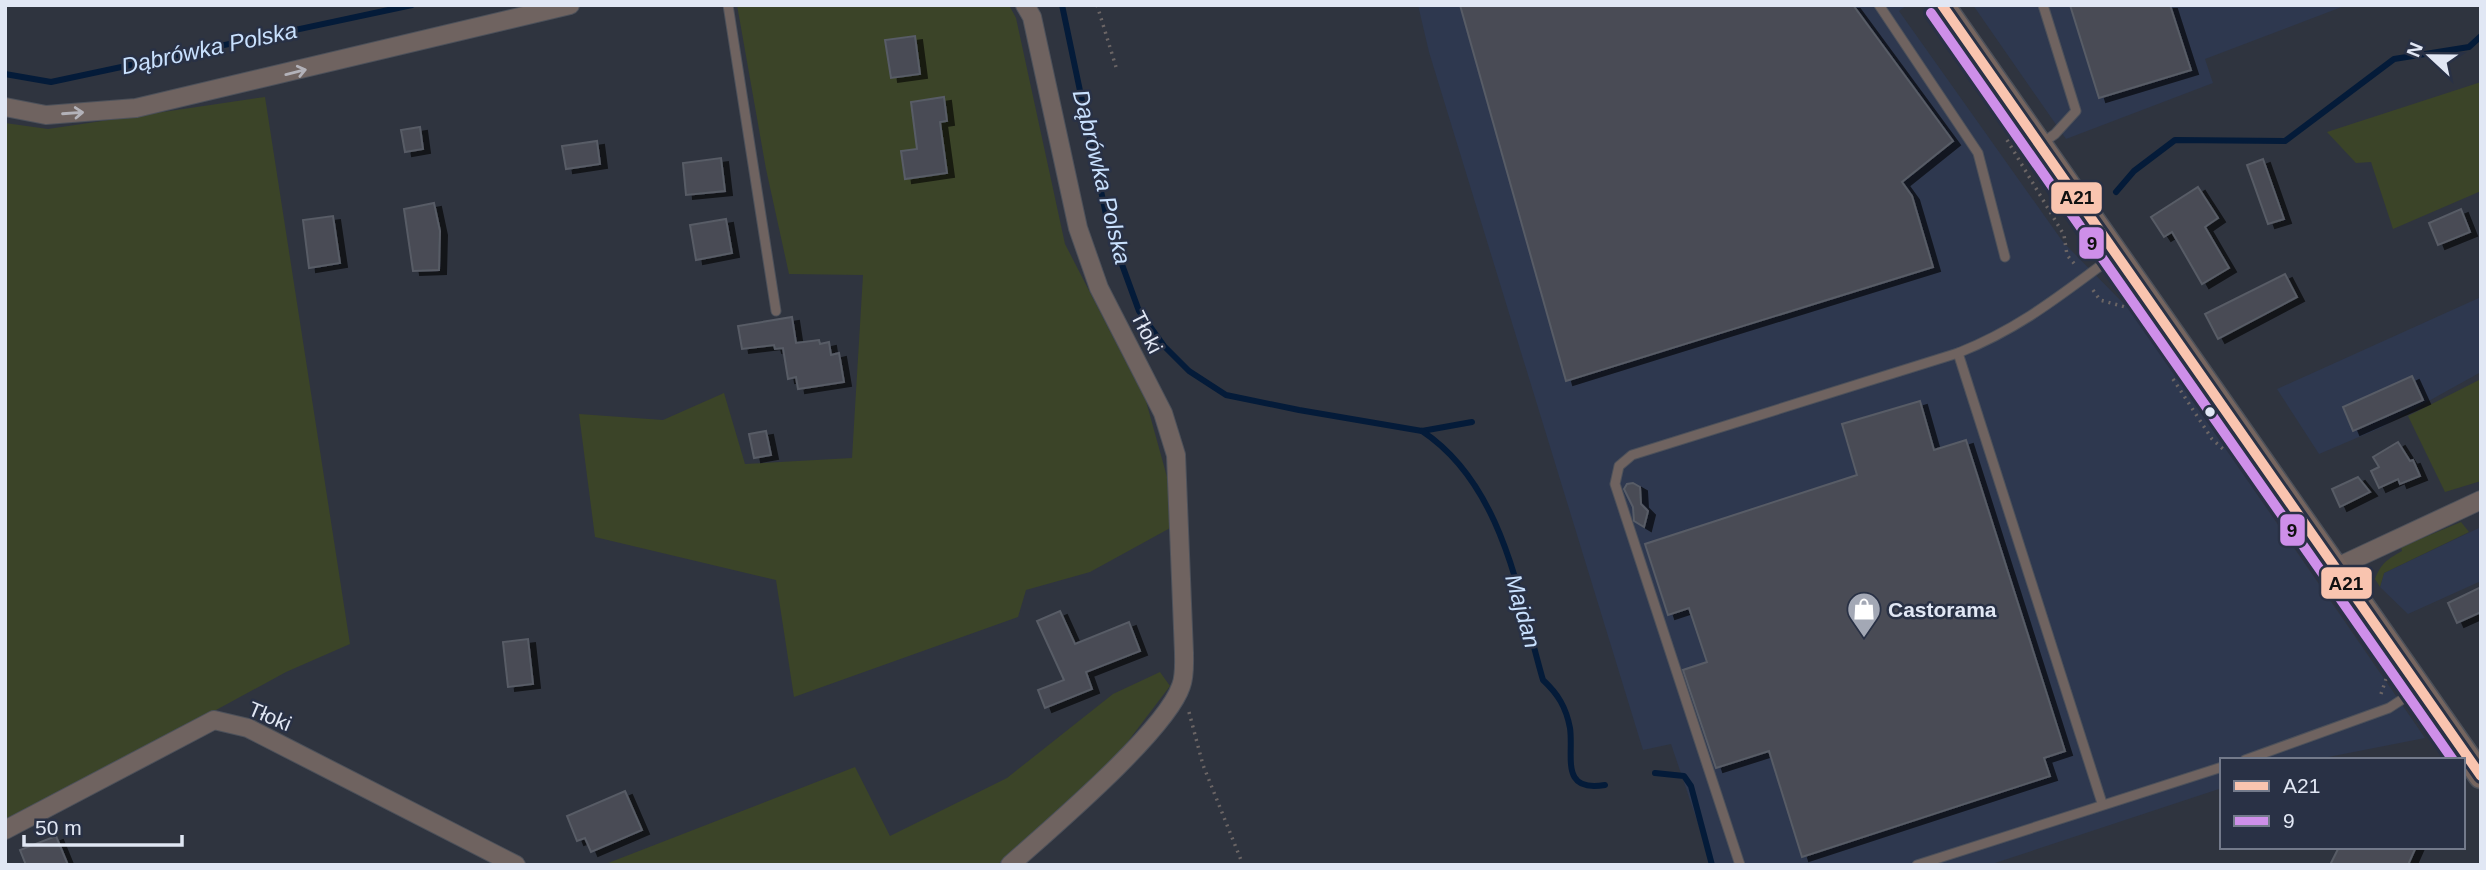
<svg xmlns="http://www.w3.org/2000/svg" width="2486" height="870" viewBox="0 0 2486 870" font-family="Helvetica,sans-serif">
<style>
.built{fill:#2e384f}
.green{fill:#3b4428}
.lines{fill:none;stroke-linecap:round;stroke-linejoin:round}
.stream{stroke:#041b39;stroke-width:6}
.building{fill:#484c55;stroke:#585c66;stroke-width:2;filter:url(#shadow)}
.lane-casing{stroke:#4d515a;stroke-width:11}
.street-casing{stroke:#4d515a;stroke-width:20}
.secondary-casing{stroke:#4d515a;stroke-width:27}
.path{stroke:#6b6565;stroke-width:3.5;stroke-dasharray:2 5;stroke-linecap:butt}
.lane{stroke:#6f6360;stroke-width:9}
.street{stroke:#6f6360;stroke-width:18}
.secondary{stroke:#75655f;stroke-width:24}
.bus-1-casing{stroke:#293145;stroke-width:16}
.bus-2-casing{stroke:#293145;stroke-width:16}
.bus-1{stroke:#f9c4af;stroke-width:10}
.bus-2{stroke:#ce8fe9;stroke-width:10}
.oneway{stroke:#b3b2b9}
.bus-dot{fill:#e1e7f4;stroke:#293145;stroke-width:2.5}
.labels{text-anchor:middle;dominant-baseline:central;stroke-width:5;stroke-linejoin:round;paint-order:stroke}
.street-label{font-size:21px;fill:#e1e7f4;stroke:#293145}
.poi-label{font-size:21px;font-weight:bold;fill:#e1e7f4;stroke:#293145;text-anchor:start}
.water-label{font-size:23px;font-style:italic;fill:#c9e1fe;stroke:#293145}
.line-badge{stroke:#293145;stroke-width:2.5}
.pale-badge-label{font-size:19px;text-anchor:middle;font-weight:bold;fill:#111}
</style>
<defs>
<filter id="shadow"><feDropShadow dx="7" dy="4" stdDeviation="0" flood-color="#0009"/></filter>
</defs>
<rect width="100%" height="100%" fill="#2f343f"/>
<g class="built">
<path d="M1418 5H1907L1899 11 2063 242 2130 310 2425 738 2313 760H2222V788L1989 865H1712L1671 744 1643 750 1429 52Z"/>
<path d="M1973 5H2347L2205 59 2213 83 2066 139Z"/>
<path d="M2481 297V372L2380 428 2319 454 2277 389Z"/>
<path d="M2481 527V581L2408 614 2380 587 2384 573Z"/>
</g>
<g class="green">
<path d="M737 5H1009L1016 18 1065 244 1146 401 1167 477 1172 527 1090 572 1026 590 1018 617 794 697 776 580 595 537 579 414 663 420 724 393 745 464 852 458 863 275 789 274 766 169Z"/>
<path d="M2481 82V191L2393 229 2371 162 2356 163 2327 132Z"/>
<path d="M265 97 350 644 286 672 5 825V123L48 129Z"/>
<path d="M2481 379V481L2445 492 2408 416Z"/>
<path d="M2461 522 2469 532 2384 573 2380 587 2375 579C2381 563 2388 559 2402 551L2401 547Z"/>
<path d="M1160 672 1170 686 1107 769 997 865H603L855 767 890 836 1007 778 1113 694Z"/>
</g>
<g class="lines">
<g class="stream">
<path d="M1062 5 1109 229 1139 311 1164 346 1189 371 1226 395 1299 410 1422 431 1472 422"/>
<path d="M5 74 51 82 412 5"/>
<path d="M2116 192 2134 171 2175 140 2285 141 2394 59 2469 47 2481 36"/>
<path d="M1422 431C1503 485 1518 594 1543 680 1558 694 1566 707 1570 728 1574 755 1559 793 1605 785"/>
<path d="M1655 773 1684 776 1691 786 1712 865"/>
</g>
</g>
<g class="building">
<path d="M1460 5H1853L1953 141 1902 182 1912 196 1933 267 1566 381Z"/>
<path d="M2070 5H2170L2191 70 2099 98Z"/>
<path d="M915 36 920 74 891 78 885 40Z"/>
<path d="M944 97 947 121 940 122 947 173 905 179 901 151 917 149 911 102Z"/>
<path d="M420 127 423 149 405 152 401 130Z"/>
<path d="M597 141 600 164 566 169 562 146Z"/>
<path d="M721 158 725 191 686 195 683 163Z"/>
<path d="M2263 159 2284 219 2268 224 2247 165Z"/>
<path d="M2198 187 2218 218 2205 227 2229 268 2202 284 2172 232 2164 237 2151 217Z"/>
<path d="M434 203 440 231 439 270 413 271 404 209Z"/>
<path d="M2461 209 2470 232 2438 245 2429 223Z"/>
<path d="M333 216 340 263 309 268 303 220Z"/>
<path d="M726 219 732 253 696 260 690 225Z"/>
<path d="M2285 274 2297 297 2218 339 2205 314Z"/>
<path d="M792 317 796 343 819 340 820 344 829 342 831 355 839 353 844 382 798 389 796 377 788 379 783 348 775 349 774 345 742 349 738 326Z"/>
<path d="M2412 376 2423 400 2353 431 2343 407Z"/>
<path d="M1920 401 1934 450 1966 440 2065 751 2044 758 2050 776 1802 857 1769 751 1716 768 1683 670 1707 662 1689 608 1668 615 1645 544 1857 475 1842 424Z"/>
<path d="M766 431 771 455 754 458 749 434Z"/>
<path d="M2398 442 2410 461 2413 460 2420 476 2400 484 2398 479 2379 488 2371 471 2379 467 2373 457Z"/>
<path d="M2358 477 2370 492 2340 507 2332 489Z"/>
<path d="M1633 483 1640 487 1641 504 1648 511 1644 527 1634 521 1633 507 1624 489 1627 484Z"/>
<path d="M2481 587V612L2457 623 2448 603Z"/>
<path d="M1060 611 1075 644 1129 622 1140 651 1086 672 1092 689 1045 708 1038 690 1064 680 1037 621Z"/>
<path d="M528 639 533 684 508 687 503 642Z"/>
<path d="M625 791 642 830 591 852 585 838 577 841 567 816Z"/>
<path d="M56 836 68 865H26L20 850Z"/>
<path d="M2339 847H2416L2408 865H2330Z"/>
</g>
<g class="lines">
<g class="lane-casing">
<g id="lane">
<path d="M728 5 776 311"/>
<path d="M1879 5 1978 153 2005 257"/>
<path d="M2041 144 2055 134 2076 111 2043 5"/>
<path d="M1958 353 2102 803"/>
<path d="M2245 760 2389 708 2418 689"/>
<path d="M1740 865 1615 484 1619 466 1632 455 1958 353C2021 328 2062 294 2115 255"/>
<path d="M1917 865 2222 767"/>
</g>
</g>
<g class="street-casing">
<g id="street">
<path d="M5 107 46 115 136 108 570 5"/>
<path d="M2335 568 2481 500"/>
<path d="M5 830 214 720 248 728 516 865"/>
<path d="M1010 865C1049 830 1166 731 1181 686 1185 676 1184 663 1184 653L1176 455 1163 413 1099 288 1078 228 1032 17 1025 5"/>
</g>
</g>
<g class="secondary-casing">
<path id="secondary" d="M1942 5 2481 776"/>
</g>
<g class="path">
<path d="M1097 5 1116 67"/>
<path d="M2007 140 2064 235 2067 255 2077 267"/>
<path d="M2093 290 2100 300 2125 307"/>
<path d="M2173 379 2212 439 2223 449"/>
<path d="M2381 694 2386 679"/>
<path d="M1189 712 1203 765 1243 865"/>
</g>
<use href="#lane" class="lane"/>
<use href="#street" class="street"/>
<use href="#secondary" class="secondary"/>
<g class="bus-1-casing">
<path id="bus-1" d="M1942 5 2481 776"/>
</g>
<g class="bus-2-casing">
<path id="bus-2" d="M1931 13 2453 760"/>
</g>
<use href="#bus-1" class="bus-1"/>
<use href="#bus-2" class="bus-2"/>
</g>
<defs><path id="oneway-shaft" d="M-6 0H5M1.5-3L5.5 0L1.5 3" fill="none" stroke-width="1.6" stroke-linecap="round" stroke-linejoin="round" transform="scale(1.75)"/></defs>
<g class="oneway">
<use href="#oneway-shaft" transform="translate(296 72) rotate(-14)"/>
<use href="#oneway-shaft" transform="translate(73 113) rotate(-4)"/>
</g>
<defs>
<g id="shop-pin" transform="scale(1.75)"><path d="M0 17L-7.5 6A9.5 9.5 0 1 1 7.5 6Z" fill="#a3a8b5" stroke="#293145"/><path d="M-5-2.5h2.3a2.7 3.5 0 0 1 5.4 0H5L5.5 6h-11ZM-1.5-2.5h3a1.5 2.3 0 0 0-3 0Z" fill="#fff"/></g>
</defs>
<g fill-rule="evenodd">
<use href="#shop-pin" x="1864" y="609"/>
</g>
<circle class="bus-dot" cx="2210" cy="412" r="6"/>
<g class="labels">
<g class="street-label">
<text transform="translate(1147 332) rotate(63)">Tłoki</text>
<text transform="translate(270 716) rotate(23)">Tłoki</text>
</g>
<g class="poi-label">
<text x="1888" y="609">Castorama</text>
</g>
<g class="water-label">
<text transform="translate(209 48) rotate(-12)">Dąbrówka Polska</text>
<text transform="translate(1102 177) rotate(76)">Dąbrówka Polska</text>
<text transform="translate(1523 611) rotate(74)">Majdan</text>
</g>
</g>
<g class="line-badge">
<rect x="2050" y="181" width="53" height="34" rx="7" fill="#f9c4af"/>
<rect x="2078" y="226" width="27" height="34" rx="7" fill="#ce8fe9"/>
<rect x="2279" y="513" width="27" height="34" rx="7" fill="#ce8fe9"/>
<rect x="2320" y="566" width="53" height="34" rx="7" fill="#f9c4af"/>
</g>
<g class="pale-badge-label">
<text x="2077" y="204">A21</text>
<text x="2092" y="250">9</text>
<text x="2292" y="537">9</text>
<text x="2346" y="590">A21</text>
</g>
<rect width="2486" height="870" fill="none" stroke="#e1e7f4" stroke-width="14"/>
<rect x="2220" y="758" width="245" height="91" fill="#293145" stroke="#737a8b" stroke-width="2"/>
<rect x="2234" y="781" width="35" height="10" fill="#f9c4af" stroke="#737a8b" stroke-width="2"/>
<text x="2283" y="793" font-size="21" fill="#e1e7f4">A21</text>
<rect x="2234" y="816" width="35" height="10" fill="#ce8fe9" stroke="#737a8b" stroke-width="2"/>
<text x="2283" y="828" font-size="21" fill="#e1e7f4">9</text>
<g transform="translate(2430 56) rotate(292)" stroke="#293145" stroke-width="5" paint-order="stroke">
<path d="M0-5L12 26L0 18L-12 26Z" fill="#e1e7f4"/>
<text y="-10" font-size="19" font-weight="bold" text-anchor="middle" fill="#e1e7f4">N</text>
</g>
<path d="M24 835v10h158v-10" fill="none" stroke="#e1e7f4" stroke-width="3.5"/>
<text x="35" y="835" font-size="21" fill="#e1e7f4" stroke="#293145" stroke-width="5" paint-order="stroke">50 m</text>
</svg>
